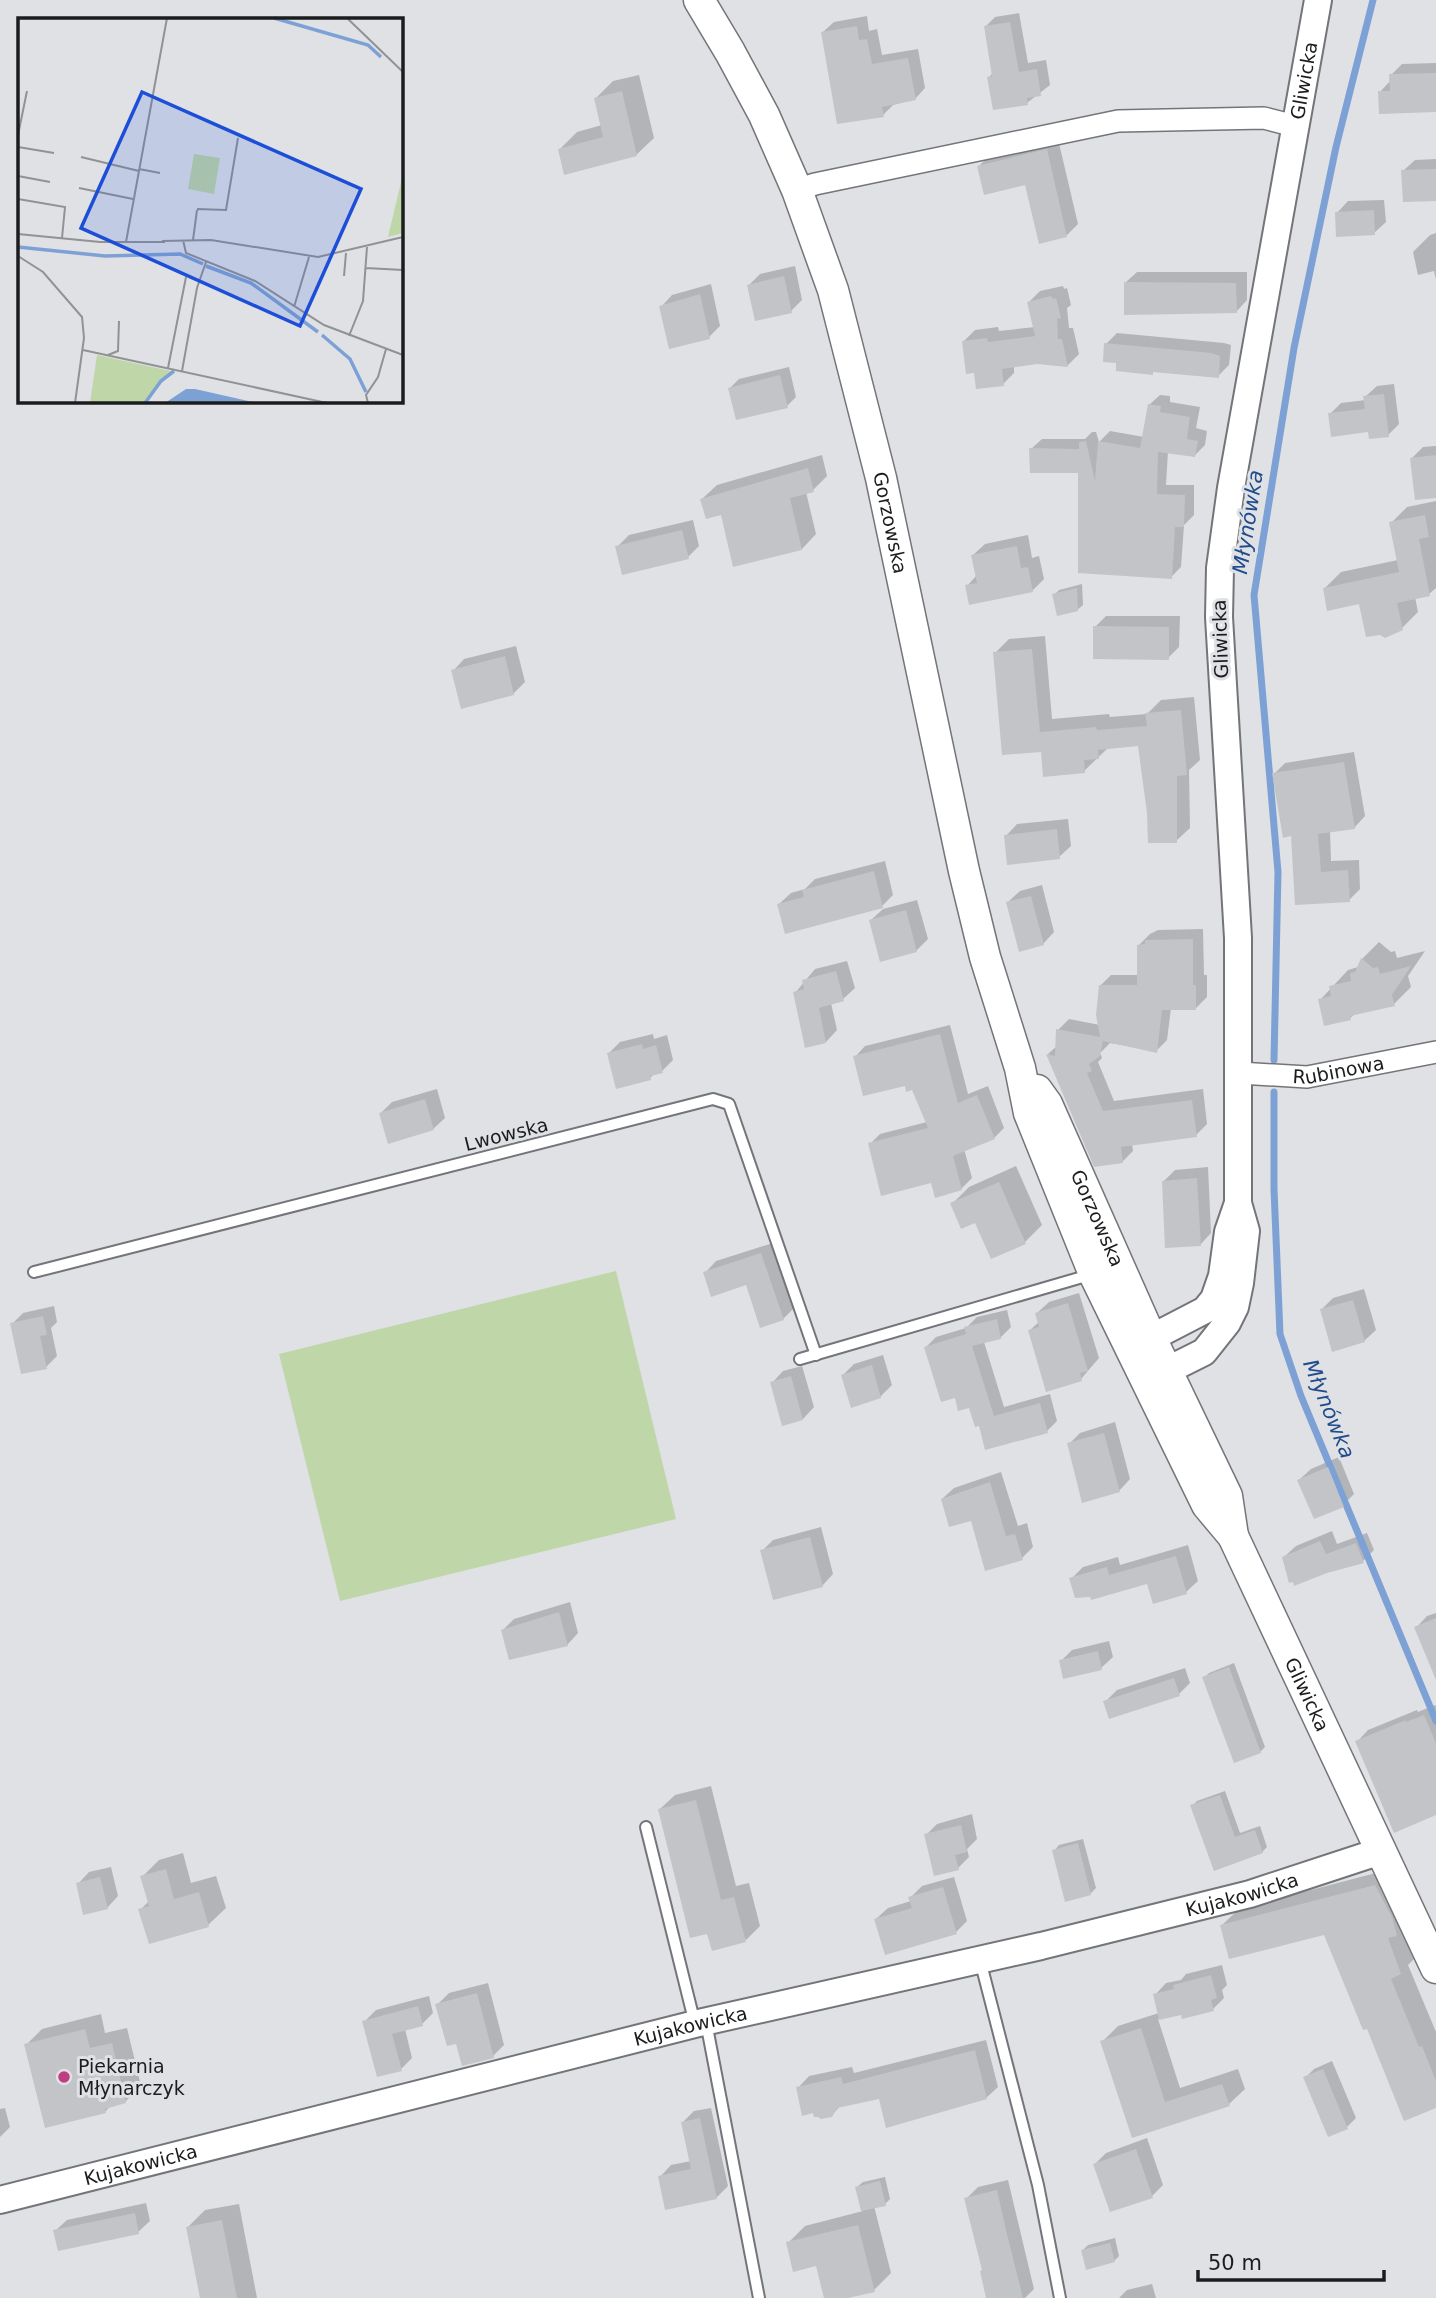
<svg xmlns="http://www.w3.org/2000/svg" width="1436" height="2298" viewBox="0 0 1436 2298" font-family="'DejaVu Sans',sans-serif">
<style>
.green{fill:#bfd6a9}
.shadow{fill:#0003}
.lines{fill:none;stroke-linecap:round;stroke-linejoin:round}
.stream{stroke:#7ea1d5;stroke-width:7}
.building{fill:#c2c4c8}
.service-casing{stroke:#737578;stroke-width:14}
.minor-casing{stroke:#737578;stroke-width:24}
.tertiary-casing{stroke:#737578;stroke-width:30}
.secondary-casing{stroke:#737578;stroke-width:33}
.service{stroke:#fff;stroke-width:10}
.minor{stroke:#fff;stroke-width:21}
.tertiary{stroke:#fff;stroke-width:26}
.secondary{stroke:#fff;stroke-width:30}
.poi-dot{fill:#c13d81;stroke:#dfe1e5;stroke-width:2.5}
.labels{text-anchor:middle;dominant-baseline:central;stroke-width:6;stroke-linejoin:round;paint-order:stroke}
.street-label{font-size:19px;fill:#1b1c1d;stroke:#dfe1e5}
.poi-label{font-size:19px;fill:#1b1c1d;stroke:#dfe1e5;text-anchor:start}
.water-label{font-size:21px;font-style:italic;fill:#214c8b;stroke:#dfe1e5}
.inset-river{fill:none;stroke:#7ea1d5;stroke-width:3.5}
.inset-road{fill:none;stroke:#919295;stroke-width:2}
.view{fill:#1d4ed8;fill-opacity:0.15;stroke:#1d4ed8;stroke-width:3.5}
.inset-edge{fill:none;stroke:#1b1c1d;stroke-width:3.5}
</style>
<rect width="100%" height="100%" fill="#dfe1e5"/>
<path class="green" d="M616 1271 676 1519 340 1601 279 1354Z"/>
<g class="shadow">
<path d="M1019 13 1028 63 1046 60 1050 85 1027 103 989 77 993 73 985 27 995 17Z"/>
<path d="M867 16 869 31 877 29 882 55 918 49 925 88 915 99 893 105 883 115 823 32 834 22Z"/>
<path d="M1436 63V111L1380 92 1391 80V75L1402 64Z"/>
<path d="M639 75 654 138 636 155 560 149 577 132 602 125 596 98 613 81Z"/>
<path d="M1058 139 1078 224 1067 235 1027 183 979 166 990 155Z"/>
<path d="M1436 159V199L1403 171 1415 160Z"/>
<path d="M1384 200 1386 222 1374 233 1337 213 1348 201Z"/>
<path d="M1436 233V280L1434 271 1418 275 1413 252 1430 235Z"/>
<path d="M795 266 802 300 791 311 749 285 760 274Z"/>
<path d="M1137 272H1247V300L1236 312 1125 283Z"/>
<path d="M711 284 720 326 709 337 661 307 672 295Z"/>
<path d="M1063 286 1064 289 1067 288 1071 305 1067 308 1069 328H1073L1079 354 1068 365 1037 362 1014 366V373L1003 384 975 371 964 341 975 330 998 327 999 331 1035 327 1029 302 1040 291Z"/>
<path d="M1117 333 1224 343 1231 345 1229 365 1218 376 1118 362 1106 344Z"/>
<path d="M789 367 796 397 787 406 730 388 739 379Z"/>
<path d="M1394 384 1399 424 1388 435 1370 430 1330 414 1341 403 1366 400 1365 397 1377 386Z"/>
<path d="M1160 395 1170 396V402L1200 407 1196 428 1207 431 1205 445 1195 455 1168 451 1166 485H1194V515L1184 525 1181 567 1171 577 1080 471 1031 449 1042 439H1085L1092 432H1096L1099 442 1110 431 1144 437 1149 405Z"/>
<path d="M1436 446V496L1412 458 1423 447Z"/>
<path d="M822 455 827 476 813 490 806 492 816 534 802 549 722 513 702 499 717 485Z"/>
<path d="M1436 501V588L1429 594 1415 597 1418 612 1402 628 1361 602 1325 588 1341 572 1398 560 1391 523 1407 507Z"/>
<path d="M693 520 699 546 688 557 617 547 629 535Z"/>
<path d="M1028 535 1032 558 1039 556 1044 579 1033 590 967 586 977 575 973 555 985 544Z"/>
<path d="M1082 584 1083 605 1077 610 1054 595 1059 590Z"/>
<path d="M1106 616H1180L1179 647 1168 658 1095 627Z"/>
<path d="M1045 636 1052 719 1109 714 1110 717 1147 714 1161 700 1194 697 1200 760 1189 770 1190 828 1176 841 1149 813 1139 744 1109 747 1084 771 1043 750 995 653 1009 639Z"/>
<path d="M516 646 525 682 513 694 453 671 464 659Z"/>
<path d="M1354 752 1365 816 1354 828 1330 831 1331 861 1359 860 1360 889 1349 900 1297 904 1293 834 1274 774 1285 763Z"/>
<path d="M1068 819 1071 846 1059 857 1006 836 1017 824Z"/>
<path d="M885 861 893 895 882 906 779 904 791 893 805 889 815 879Z"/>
<path d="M1042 885 1054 932 1043 944 1008 902 1020 891Z"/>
<path d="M917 900 928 939 916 951 871 920 883 909Z"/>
<path d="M1203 929 1204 975H1207V997L1196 1008H1171L1167 1040 1156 1051 1110 1043 1100 1053 1102 1058 1098 1062 1114 1101 1203 1089 1207 1124 1196 1135 1132 1143 1133 1151 1122 1162 1095 1165 1048 1054 1057 1046 1058 1030 1069 1019 1100 1025V986L1111 975H1138L1139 945 1150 934 1158 930Z"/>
<path d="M1379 942 1391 952 1395 951 1397 958 1425 951 1408 976 1411 987 1394 1004 1356 1013 1350 1018 1320 1000 1348 970 1358 967 1362 959Z"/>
<path d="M847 961 855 988 843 999 831 1003 837 1030 826 1042 795 993 815 969Z"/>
<path d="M950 1025 968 1094 988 1086 1004 1128 994 1138 964 1149 972 1178 961 1189 933 1181 870 1144 880 1134 927 1122 913 1088 855 1057 865 1046Z"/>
<path d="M653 1034 654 1039 667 1035 673 1060 662 1071 655 1073 650 1078 609 1053 620 1042Z"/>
<path d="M437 1089 445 1118 433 1129 381 1113 392 1102Z"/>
<path d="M1016 1166 1042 1225 1025 1242 992 1257 976 1221 952 1204 969 1187Z"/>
<path d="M1208 1167 1211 1233 1200 1245 1164 1181 1175 1170Z"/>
<path d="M773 1243 794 1308 783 1319 747 1283 705 1273 716 1261Z"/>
<path d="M1364 1289 1376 1330 1364 1341 1321 1310 1333 1298Z"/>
<path d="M1079 1293 1099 1358 1081 1379 1030 1330 1040 1321 1037 1313 1049 1302Z"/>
<path d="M54 1306 57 1322 51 1328 57 1356 46 1367 12 1324 23 1313Z"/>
<path d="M1007 1310 1011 1327 1000 1338 984 1342 1004 1407 1050 1394 1057 1421 1047 1431 980 1424 971 1406 956 1396 926 1347 936 1337 966 1328 977 1317Z"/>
<path d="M883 1355 892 1385 880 1397 843 1375 854 1364Z"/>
<path d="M802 1366 814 1407 803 1419 772 1383 783 1371Z"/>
<path d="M1115 1422 1130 1479 1119 1491 1069 1444 1080 1433Z"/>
<path d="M1339 1457 1354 1494 1343 1505 1299 1480 1311 1469Z"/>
<path d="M1001 1472 1018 1526 1027 1523 1033 1547 1022 1558 972 1519 942 1499 954 1488Z"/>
<path d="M821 1527 833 1574 822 1586 762 1551 773 1540Z"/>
<path d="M1332 1531 1337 1544 1367 1533 1374 1550 1363 1561 1284 1557 1296 1546Z"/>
<path d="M1188 1545 1198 1581 1186 1592 1149 1582 1071 1579 1083 1567 1118 1557 1120 1565Z"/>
<path d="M570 1602 578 1633 567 1645 503 1630 514 1619Z"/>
<path d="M1436 1613V1666L1416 1628 1427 1616Z"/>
<path d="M1109 1641 1113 1657 1101 1668 1061 1661 1072 1650Z"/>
<path d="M1234 1663 1265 1747 1260 1752 1204 1678 1209 1673Z"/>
<path d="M1185 1668 1190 1683 1179 1694 1105 1702 1117 1690Z"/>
<path d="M1435 1705 1436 1706V1813L1357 1742 1368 1730 1417 1710 1418 1712Z"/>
<path d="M711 1786 736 1886 749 1883 760 1926 746 1940 660 1809 675 1795Z"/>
<path d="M1225 1791 1240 1833 1260 1826 1267 1847 1262 1852 1215 1869 1192 1806 1197 1801Z"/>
<path d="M972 1814 977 1839 967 1849 969 1857 958 1868 926 1835 937 1824Z"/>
<path d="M1083 1839 1096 1888 1090 1894 1054 1851 1059 1845Z"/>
<path d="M183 1853 191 1883 216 1876 226 1908 208 1925 140 1910 149 1901 142 1877 159 1860Z"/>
<path d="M111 1867 118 1896 107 1908 78 1884 89 1872Z"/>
<path d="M1391 1869 1417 1956 1408 1965 1436 2032V2106L1368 2026 1325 1933 1222 1925 1239 1909Z"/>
<path d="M954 1877 967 1921 956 1932 876 1919 888 1908 911 1901 910 1898 922 1886Z"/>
<path d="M1222 1965 1227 1985 1222 1990 1224 1998 1213 2009 1182 2013 1158 2019 1180 2088 1238 2069 1245 2089 1229 2104 1133 2136 1102 2042 1118 2026 1159 2013 1155 1995 1166 1983 1181 1980 1186 1974Z"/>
<path d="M488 1983 504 2045 493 2056 437 2005 449 1993Z"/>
<path d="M429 1996 433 2013 422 2024 405 2029 412 2058 401 2069 364 2022 376 2010Z"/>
<path d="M101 2014 105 2033 127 2028 141 2086 125 2102 111 2105 105 2112 26 2045 42 2029Z"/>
<path d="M986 2040 998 2087 986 2098 881 2097 841 2105 831 2116 798 2088 809 2076 852 2067 854 2073Z"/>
<path d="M1332 2061 1356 2118 1347 2127 1305 2078 1314 2069Z"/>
<path d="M5 2108 10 2127 0 2137V2109Z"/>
<path d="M711 2108 728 2186 717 2197 660 2177 671 2165 691 2161 683 2122 694 2111Z"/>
<path d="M1147 2138 1163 2185 1152 2196 1095 2164 1106 2153Z"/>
<path d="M885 2177 890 2199 885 2204 874 2206 891 2273 874 2290 841 2298H826L817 2264 788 2243 805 2226 863 2211 857 2187 863 2182Z"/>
<path d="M1008 2180 1034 2289 1025 2298H989L966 2199 978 2187Z"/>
<path d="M146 2203 150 2221 138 2232 55 2231 67 2220Z"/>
<path d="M239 2204 257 2298H202L188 2227 205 2210Z"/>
<path d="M1115 2238 1119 2256 1114 2261 1083 2250 1088 2245Z"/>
<path d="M1152 2284 1156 2298H1119L1127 2290Z"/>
</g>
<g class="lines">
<g class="stream">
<path d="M1274 1060 1278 872 1254 595 1294 348 1336 147 1373 0"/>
<path d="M1274 1092V1189L1280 1334 1301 1396 1436 1721"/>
</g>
</g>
<g class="building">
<path d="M1010 22 1019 72 1037 69 1041 96 1027 98 1028 105 993 110 987 77 992 76 984 26Z"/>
<path d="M857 26 859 40 867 39 872 64 908 58 916 100 882 107 884 117 837 124 821 32Z"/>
<path d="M1436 73V112L1379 114 1378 91H1390L1389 74Z"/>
<path d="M622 91 637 156 564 175 558 149 603 137 594 98Z"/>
<path d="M1047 149 1067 237 1039 244 1025 185 984 195 977 166Z"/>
<path d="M1436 169V201L1403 202 1401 170Z"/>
<path d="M1374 210 1375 235 1336 237 1335 212Z"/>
<path d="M784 276 792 313 755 321 747 285Z"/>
<path d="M1124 282 1236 283 1237 313 1124 315Z"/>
<path d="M700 294 710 339 669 349 659 306Z"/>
<path d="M1051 296 1053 299 1056 298 1061 318 1057 319 1058 339H1062L1068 367 1037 364 1002 369 1004 386 976 389 974 373 966 374 962 341 987 338 988 342 1035 336 1027 302Z"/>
<path d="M1104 343 1212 353 1220 356 1219 378 1153 372V375L1116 371V363L1103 362Z"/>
<path d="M780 375 788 408 736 420 728 388Z"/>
<path d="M1384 394 1389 437 1369 439 1368 432 1331 437 1328 413 1365 409 1363 396Z"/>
<path d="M1148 404 1161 406 1160 412 1190 417 1187 439 1198 441 1195 457 1158 452 1157 494 1185 495 1184 527H1175L1172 579 1078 573V473H1030L1029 448 1079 449V442L1086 441 1095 481 1098 441 1140 448Z"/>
<path d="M1436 455V498L1415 500 1410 458Z"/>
<path d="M808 468 814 492 790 498 802 550 733 567 721 515 706 519 700 499Z"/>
<path d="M1425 515 1429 537 1419 539 1430 596 1397 603 1403 630 1385 638 1380 635 1366 637 1359 604 1327 611 1323 588 1399 572 1389 522Z"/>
<path d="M682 530 689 559 622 575 615 546Z"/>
<path d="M1017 546 1021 568 1028 567 1033 592 969 605 965 585 977 583 971 555Z"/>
<path d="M1077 588 1078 611 1057 616 1052 594Z"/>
<path d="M1093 626 1169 627V660L1093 659Z"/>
<path d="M1032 649 1040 732 1096 727 1097 730 1147 726 1145 713 1181 710 1187 775 1177 776V843H1148L1147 813 1138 746 1098 750 1099 759 1084 760 1085 773 1043 777 1041 752 1002 755 993 652Z"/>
<path d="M505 656 514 695 461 709 451 670Z"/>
<path d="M1344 762 1355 829 1318 834 1321 872 1348 870 1350 902 1295 905 1291 836 1283 838 1272 773Z"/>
<path d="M1057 829 1060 859 1007 865 1004 835Z"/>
<path d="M874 871 883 908 785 934 777 904 804 897 802 890Z"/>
<path d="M1031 896 1044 945 1019 952 1006 902Z"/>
<path d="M906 910 917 952 880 962 869 920Z"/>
<path d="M1193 939V985H1196V1010H1162L1157 1053 1103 1041 1100 1056 1089 1064 1092 1071 1087 1073 1103 1111 1192 1100 1197 1137 1121 1147 1123 1163 1094 1167 1046 1054 1055 1056 1056 1029 1100 1037 1096 1015 1099 985H1137V945L1145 944V940Z"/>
<path d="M1361 958 1373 968 1378 967 1380 974 1411 966 1392 995 1395 1006 1350 1016 1351 1020 1324 1026 1318 999 1331 996 1329 986 1351 981 1350 973 1355 972Z"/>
<path d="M836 971 844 1001 819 1008 826 1043 805 1048 793 992 804 989 802 980Z"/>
<path d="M940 1034 958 1103 977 1095 995 1139 953 1156 962 1190 935 1198 931 1183 881 1196 868 1143 928 1128 912 1090 906 1092 905 1086 863 1096 853 1056Z"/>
<path d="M642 1044 643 1049 656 1045 663 1073 650 1076 651 1080 616 1089 607 1053Z"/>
<path d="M425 1099 434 1130 388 1144 379 1113Z"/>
<path d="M1197 1178 1201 1246 1165 1248 1162 1181Z"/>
<path d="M999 1182 1026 1244 991 1259 975 1223 961 1229 950 1203Z"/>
<path d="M761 1253 784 1320 760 1328 746 1285 711 1297 703 1272Z"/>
<path d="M1353 1300 1365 1342 1332 1352 1320 1309Z"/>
<path d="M1068 1303 1088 1371 1080 1373 1082 1381 1046 1392 1028 1330 1039 1327 1035 1313Z"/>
<path d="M43 1316 47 1335 40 1336 47 1369 21 1374 10 1323Z"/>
<path d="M997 1319 1001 1339 972 1346 994 1416 1040 1403 1048 1433 985 1450 979 1426 975 1427 969 1408 958 1411 955 1398 941 1402 924 1347 966 1334 964 1327Z"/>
<path d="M872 1365 881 1398 851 1408 841 1375Z"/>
<path d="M791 1376 803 1420 782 1426 770 1382Z"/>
<path d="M1104 1433 1120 1492 1082 1503 1067 1443Z"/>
<path d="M1328 1467 1344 1507 1314 1519 1297 1480Z"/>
<path d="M990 1482 1006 1536 1015 1534 1023 1560 985 1571 971 1521 949 1527 941 1499Z"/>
<path d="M810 1537 823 1587 773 1600 760 1550Z"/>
<path d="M1320 1541 1326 1554 1356 1543 1364 1563 1327 1573 1294 1586 1293 1582 1289 1583 1282 1557Z"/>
<path d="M1176 1556 1187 1594 1153 1604 1147 1584 1091 1600 1090 1597 1075 1598 1069 1578 1107 1567 1109 1575Z"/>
<path d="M559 1612 568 1646 509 1660 501 1630Z"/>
<path d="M1436 1618V1680L1414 1627Z"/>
<path d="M1098 1651 1102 1670 1063 1679 1059 1660Z"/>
<path d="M1229 1667 1261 1753 1234 1763 1202 1677Z"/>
<path d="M1174 1678 1180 1696 1109 1719 1103 1701Z"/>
<path d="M1424 1715 1436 1743V1815L1394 1833 1355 1741 1406 1720V1722Z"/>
<path d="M1220 1795 1235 1837 1255 1830 1263 1853 1214 1871 1190 1805Z"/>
<path d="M696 1800 721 1900 734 1897 746 1942 712 1951 707 1934 690 1938 658 1809Z"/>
<path d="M961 1825 967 1852 955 1855 959 1870 934 1876 924 1834Z"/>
<path d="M1078 1843 1091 1895 1065 1902 1052 1850Z"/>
<path d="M166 1869 174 1899 199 1892 209 1927 149 1944 138 1909 149 1906 140 1876Z"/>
<path d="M100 1877 108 1909 83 1915 76 1883Z"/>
<path d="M1375 1885 1392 1917 1397 1936 1388 1938 1401 1974 1391 1979 1419 2047 1422 2046 1436 2081V2108L1404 2121 1367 2029 1363 2030 1324 1935 1229 1959 1220 1925Z"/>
<path d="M943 1887 957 1934 885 1955 874 1919 912 1908 908 1897Z"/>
<path d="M1211 1975 1217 1998 1211 2000 1214 2011 1182 2019 1181 2015 1159 2020 1153 1994 1174 1989 1173 1985Z"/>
<path d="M477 1993 494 2058 462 2066 456 2044 447 2046 435 2004Z"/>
<path d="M418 2006 423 2026 392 2034 402 2071 377 2077 362 2021Z"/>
<path d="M1141 2028 1165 2102 1222 2084 1230 2106 1132 2138 1100 2041Z"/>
<path d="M85 2029 90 2048 112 2043 126 2103 105 2109 106 2113 45 2128 24 2044Z"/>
<path d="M975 2050 987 2099 886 2128 879 2099 837 2108 832 2117 821 2119 818 2117H814L813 2113 802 2116 796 2087 841 2077 843 2084Z"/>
<path d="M1323 2069 1348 2129 1328 2137 1303 2077Z"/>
<path d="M700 2118 717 2199 665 2210 658 2176 691 2169 681 2122Z"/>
<path d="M1136 2149 1153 2198 1110 2212 1093 2164Z"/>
<path d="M880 2181 886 2206 861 2211 855 2187Z"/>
<path d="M997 2190 1006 2230 1023 2298H986L980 2271 982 2270 964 2198Z"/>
<path d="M135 2213 139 2234 58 2251 53 2230Z"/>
<path d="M222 2220 237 2298H200L186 2227Z"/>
<path d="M858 2225 875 2292 848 2298H824L816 2266 793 2272 786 2242Z"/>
<path d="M1110 2243 1115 2262 1086 2270 1081 2250Z"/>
</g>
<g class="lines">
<g class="service-casing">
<g id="service">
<path d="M34 1272 713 1099 729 1104 816 1355"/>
<path d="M800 1359 1093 1274"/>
<path d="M646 1827 695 2024"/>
<path d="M980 1960 1038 2185 1060 2298"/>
<path d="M706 2022 759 2298"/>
</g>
</g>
<g class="minor-casing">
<g id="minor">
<path d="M797 190 815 184 1118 121 1264 118 1295 126"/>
<path id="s1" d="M1239 1073 1307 1077 1436 1052"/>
</g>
</g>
<g class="tertiary-casing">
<g id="tertiary">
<path id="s2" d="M1238 1203 1228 1232 1222 1276 1214 1299 1205 1310 1151 1338 1139 1366 1166 1371 1204 1352 1227 1323 1235 1307 1240 1283 1246 1231 1238 1203V938L1219 617 1220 568 1231 488 1318 0"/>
<path id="s3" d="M0 2200 699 2023 1041 1946 1250 1894 1381 1851"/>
</g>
</g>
<g class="secondary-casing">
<g id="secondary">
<path id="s4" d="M699 0 730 52 764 115 797 190 833 290 881 478 964 871 985 957 1020 1068 1029 1113 1094 1274 1207 1505 1233 1536 1436 1968"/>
<path id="s5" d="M1037 1090 1047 1104 1151 1338 1227 1496 1233 1536"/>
</g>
</g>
<use href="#service" class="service"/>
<use href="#minor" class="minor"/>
<use href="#tertiary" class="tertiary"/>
<use href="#secondary" class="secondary"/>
</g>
<circle class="poi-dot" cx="64" cy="2077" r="7"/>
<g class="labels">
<g class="street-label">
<text stroke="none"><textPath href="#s2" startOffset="1566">Gliwicka</textPath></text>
<text stroke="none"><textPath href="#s4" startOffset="560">Gorzowska</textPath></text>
<text transform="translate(1220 639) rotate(-92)">Gliwicka</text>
<text stroke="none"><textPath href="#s1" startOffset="100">Rubinowa</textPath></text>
<text transform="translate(506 1134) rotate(-14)">Lwowska</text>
<text stroke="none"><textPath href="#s5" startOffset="142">Gorzowska</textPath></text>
<text stroke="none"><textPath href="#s4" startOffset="1813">Gliwicka</textPath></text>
<text stroke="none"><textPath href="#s3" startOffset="1279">Kujakowicka</textPath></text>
<text stroke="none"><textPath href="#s3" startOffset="712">Kujakowicka</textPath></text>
<text stroke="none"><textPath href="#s3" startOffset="145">Kujakowicka</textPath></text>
</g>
<g class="poi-label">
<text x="78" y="2066">Piekarnia<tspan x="78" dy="22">Młynarczyk</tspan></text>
</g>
<g class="water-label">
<text transform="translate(1248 522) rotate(-81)">Młynówka</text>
<text transform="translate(1329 1409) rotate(68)">Młynówka</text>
</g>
</g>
<g transform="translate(18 18)">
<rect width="385" height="385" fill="#dfe1e5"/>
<path d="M176 136 202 140 196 176 170 171ZM384 160 385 215 370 219ZM79 337 157 354 146 360 128 385H72Z" fill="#bfd6a9"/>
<path d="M168 371H177L239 385H147Z" fill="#7ea1d5"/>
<path class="inset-river" d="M256 0 350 27 363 39M0 229 87 238 162 236 185 246M188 248 233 265 300 314M304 317 332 341 348 374M127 385 143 363 156 353"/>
<path class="inset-road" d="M329 0 385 54M0 117 9 73M0 129 36 135M63 139 121 153M121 151 142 155M0 158 32 164M61 170 115 181M0 181 47 189 44 220M179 191 208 192 220 120M0 216 82 224H147M165 222 168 235 237 263 306 307 385 337M175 222 179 192M144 223 193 222 300 239 385 219M108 224 149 0M0 238 25 254 64 299 66 320 57 385M348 250 385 252M326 258 328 235M276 289 291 239M331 318 345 283 349 229M65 332 309 385M90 337 100 333 101 303M150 350 168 259M164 353 179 270 188 244M350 385 348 377 360 359 368 331"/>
<path class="view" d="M124 74 343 171 282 308 63 210Z"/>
<rect width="385" height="385" class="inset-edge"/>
</g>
<path d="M1198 2270v10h186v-10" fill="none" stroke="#1b1c1d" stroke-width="3.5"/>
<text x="1208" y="2270" font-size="21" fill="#1b1c1d" stroke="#dfe1e5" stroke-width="5" paint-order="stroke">50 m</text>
</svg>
